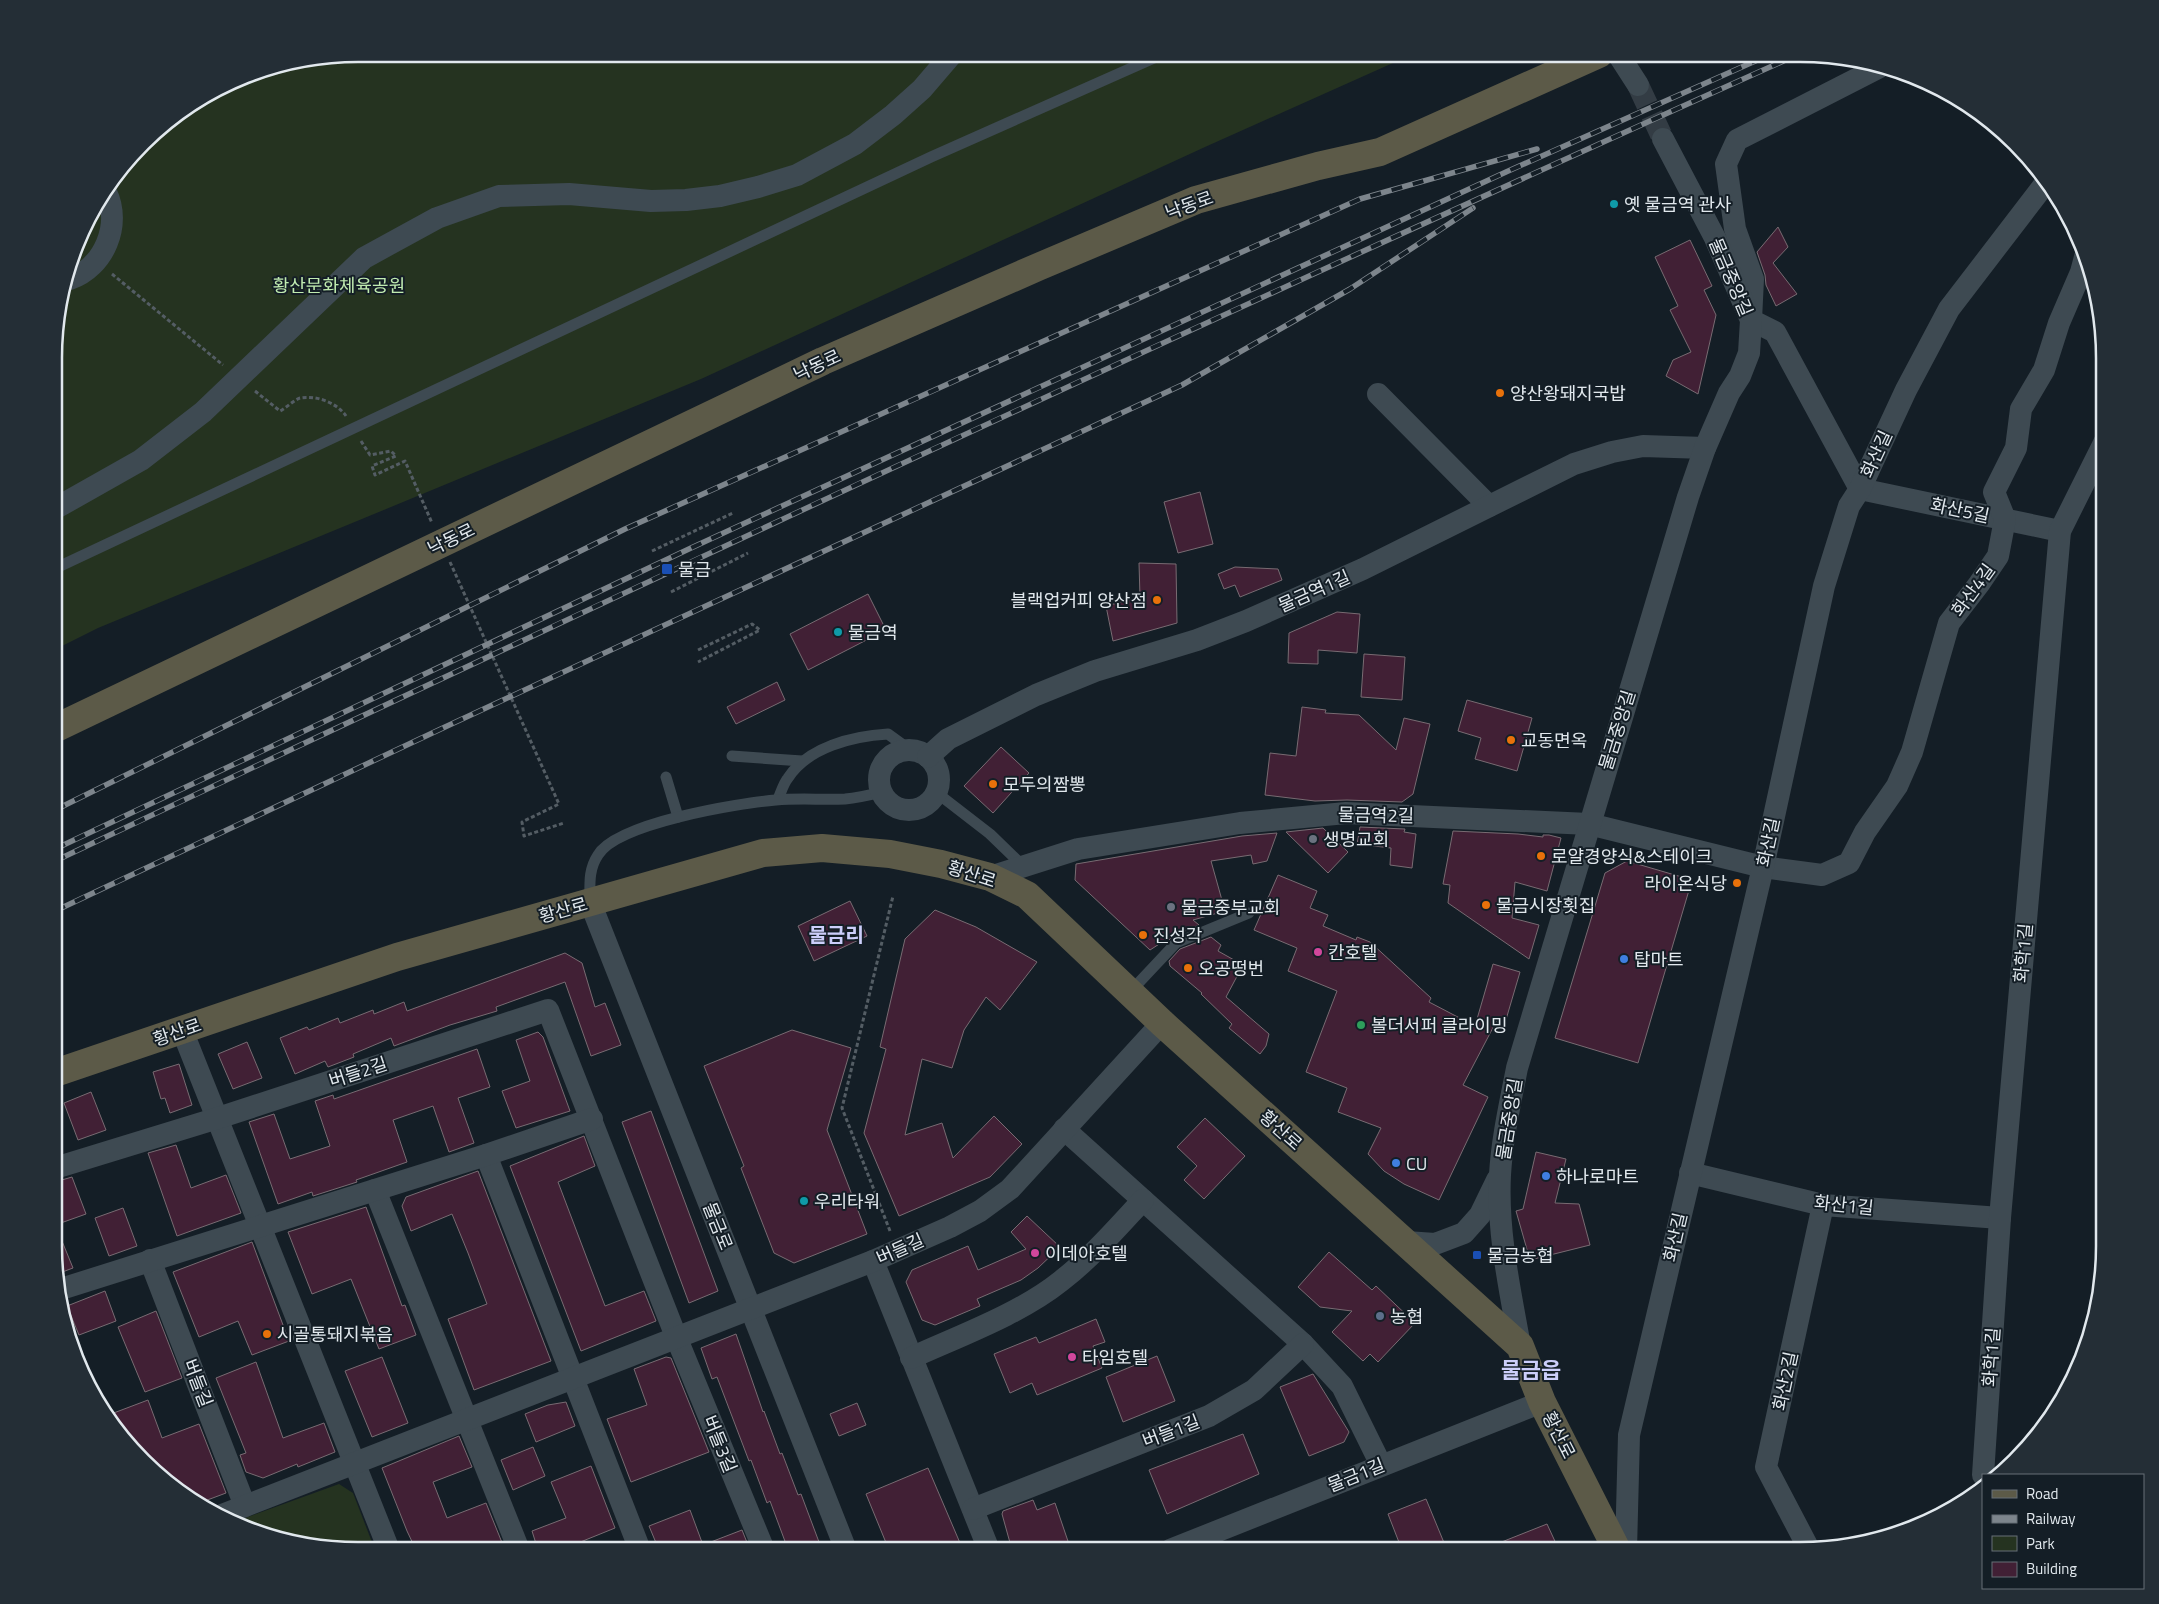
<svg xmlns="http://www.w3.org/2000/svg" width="2159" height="1604" viewBox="0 0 2159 1604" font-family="'Titillium Web','Noto Sans KR',sans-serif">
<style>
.green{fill:#253320}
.building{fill:#412035;stroke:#786b72}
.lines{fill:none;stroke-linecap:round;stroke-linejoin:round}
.street-tunnel{stroke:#333c44;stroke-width:22;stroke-dasharray:22 11;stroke-linecap:butt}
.path{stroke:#545d64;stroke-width:3;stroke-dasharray:4 2.5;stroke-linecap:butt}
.lane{stroke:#3e4a52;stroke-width:11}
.street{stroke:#3e4a52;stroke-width:22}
.secondary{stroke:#5c5a48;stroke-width:28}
.rail-casing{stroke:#7d858c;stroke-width:5.5}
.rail{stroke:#141e26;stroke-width:4;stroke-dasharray:11;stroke-linecap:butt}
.culture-dot{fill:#0f9aa8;stroke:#141e26;stroke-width:2}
.food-dot{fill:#e8710a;stroke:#141e26;stroke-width:2}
.transit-dot{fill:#1a4fb4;stroke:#141e26;stroke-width:2}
.worship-dot{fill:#6b7280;stroke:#141e26;stroke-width:2}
.hotel-dot{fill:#d1479c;stroke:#141e26;stroke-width:2}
.shop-dot{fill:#3f7fe0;stroke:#141e26;stroke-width:2}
.leisure-dot{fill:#2e9e5b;stroke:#141e26;stroke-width:2}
.service-dot{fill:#5c6f8a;stroke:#141e26;stroke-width:2}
.labels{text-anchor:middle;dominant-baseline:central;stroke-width:4;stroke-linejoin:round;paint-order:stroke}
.poi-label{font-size:18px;fill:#e1e8ed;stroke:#141e26;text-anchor:start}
.street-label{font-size:18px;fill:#e1e8ed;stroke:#141e26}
.park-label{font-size:18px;fill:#c0ebb0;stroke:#141e26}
.quarter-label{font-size:20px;font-weight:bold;fill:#cccefa;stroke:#141e26}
.district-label{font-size:22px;font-weight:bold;fill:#cccefa;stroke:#141e26}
.rim{fill:none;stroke:#e1e8ed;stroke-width:2.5}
</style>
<rect width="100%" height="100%" fill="#141e26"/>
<g class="green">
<path d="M358 54H1413L1205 147 701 379 98 628 56 649V318L94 206 158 129 260 70Z"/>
<path d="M339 1484 353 1493 375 1550H339L242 1527 234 1522Z"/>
</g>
<g class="building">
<path d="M1778 227 1788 247 1773 263 1797 294 1776 306 1766 285 1765 275 1757 252Z"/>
<path d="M1690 240 1712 286 1704 290 1716 315 1698 394 1666 376 1673 360 1691 352 1670 310 1678 306 1655 257Z"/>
<path d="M1200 492 1213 544 1178 553 1164 502Z"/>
<path d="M1139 563 1176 564 1177 623 1113 641 1106 606 1140 597Z"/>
<path d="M1235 567 1278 569 1282 580 1240 597 1235 585 1224 589 1218 574Z"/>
<path d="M868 594 886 630 808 670 790 634Z"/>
<path d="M1337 612 1360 614 1357 653 1318 650V664L1288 663 1289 633Z"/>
<path d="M1364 654 1405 657 1402 700 1361 697Z"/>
<path d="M777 682 785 700 736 724 727 707Z"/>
<path d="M1467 700 1532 718 1517 771 1475 759 1481 738 1458 731Z"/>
<path d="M1302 707 1326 710 1325 713 1359 715 1396 750 1404 718 1430 724 1413 794 1402 802 1347 800 1315 801 1265 795 1270 753 1296 756Z"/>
<path d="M1001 747 1029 773 993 813 964 786Z"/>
<path d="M1360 827 1405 829 1404 832 1416 834 1412 868 1390 865 1391 848 1357 844Z"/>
<path d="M1323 828 1348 852 1328 873 1286 832Z"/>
<path d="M1453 831 1518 834 1543 837V835H1549L1561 838 1547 891 1515 882 1512 918 1539 925 1529 959 1448 903 1450 885 1443 884Z"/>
<path d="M1277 833 1267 861 1253 864 1251 855 1211 861 1225 911 1193 920 1199 925 1173 936 1167 942V939L1150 950 1075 880 1076 864 1242 836Z"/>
<path d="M1627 861 1692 880 1638 1063 1555 1038 1605 873Z"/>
<path d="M1278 875 1317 891 1310 908 1328 915 1323 926 1356 940 1357 937 1370 942 1431 998 1429 1002 1475 1026 1493 964 1520 972 1505 1023 1497 1020 1463 1085 1488 1097 1439 1200 1404 1184 1384 1171 1368 1154 1381 1128 1338 1112 1347 1088 1306 1072 1337 991 1288 971 1297 948 1254 930Z"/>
<path d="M850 901 867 936 814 961 798 926Z"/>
<path d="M935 910 976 927 1037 962 1000 1010 986 997 964 1030 952 1068 922 1059 905 1135 942 1123 953 1158 994 1116 1022 1144 990 1177 899 1216 864 1133 886 1049 880 1047 905 939Z"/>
<path d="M1211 937 1221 945 1218 951 1243 965 1226 997 1269 1034 1266 1046 1260 1054 1229 1028 1232 1024 1201 994 1202 993 1170 966 1169 961 1180 949Z"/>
<path d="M565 953 582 963 595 1007 605 1003 621 1045 591 1056 565 982 496 1007 497 1011 450 1025 394 1046 391 1038 353 1054 354 1057 328 1067 325 1061 295 1074 280 1038 307 1027 309 1030 338 1018 340 1023 373 1010 374 1014 404 1002 407 1011Z"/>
<path d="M792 1030 851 1048 827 1130 867 1234 794 1263 774 1253 741 1168 744 1166 704 1066Z"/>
<path d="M538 1032 543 1037 570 1111 516 1128 502 1091 530 1081 516 1040Z"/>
<path d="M247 1042 262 1078 233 1089 218 1054Z"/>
<path d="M477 1049 490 1087 458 1098 474 1143 449 1152 433 1106 393 1120 407 1162 356 1180 357 1182 313 1196 312 1192 278 1204 249 1122 274 1114 290 1159 330 1146 315 1101 333 1095 334 1099Z"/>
<path d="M179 1064 192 1105 170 1113 165 1098 161 1099 153 1072Z"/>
<path d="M91 1092 106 1130 78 1140 64 1103Z"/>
<path d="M651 1111 718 1291 689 1303 622 1122Z"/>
<path d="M1205 1118 1245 1156 1204 1199 1184 1180 1197 1166 1177 1147Z"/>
<path d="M584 1136 595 1166 558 1182 605 1306 644 1291 656 1321 581 1351 510 1166Z"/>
<path d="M176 1145 191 1188 226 1175 241 1213 177 1236 148 1153Z"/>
<path d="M1536 1152 1566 1159 1555 1203 1579 1204 1590 1245 1530 1260 1516 1211 1523 1209Z"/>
<path d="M478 1171 551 1361 474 1390 448 1319 487 1304 468 1253 452 1214 411 1231 402 1206 406 1197Z"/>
<path d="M72 1177 86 1214 58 1224 55 1214V1182Z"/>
<path d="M366 1207 402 1306 405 1305 416 1335 379 1349 351 1279 312 1294 288 1232Z"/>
<path d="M123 1208 137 1246 109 1256 95 1218Z"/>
<path d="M1027 1216 1060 1247 1038 1268 1021 1280 977 1299 980 1306 935 1325 922 1320 906 1282 912 1270 968 1246 978 1270 1026 1249 1011 1232Z"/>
<path d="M55 1224 73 1268 57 1274 54 1266Z"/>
<path d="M252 1242 289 1341 252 1355 238 1321 199 1337 173 1272Z"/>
<path d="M1329 1252 1372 1290 1376 1286 1415 1323 1378 1362 1370 1354 1363 1361 1332 1332 1352 1311 1320 1307 1298 1287Z"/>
<path d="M105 1291 116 1321 79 1335 67 1306Z"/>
<path d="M156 1311 182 1378 145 1392 118 1327Z"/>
<path d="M1096 1319 1105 1342 1093 1346 1102 1368 1037 1395 1032 1383 1010 1393 994 1354 1036 1337 1039 1343Z"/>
<path d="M736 1334 763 1412 764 1411 780 1454 782 1453 798 1495 801 1494 822 1550H790L788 1543 786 1544 770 1501 767 1503 751 1460 749 1461 717 1377 712 1379 701 1348Z"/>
<path d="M1157 1356 1175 1401 1123 1422 1106 1377Z"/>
<path d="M382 1357 408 1423 372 1437 345 1371Z"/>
<path d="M666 1357 671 1358 709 1452 631 1482 607 1419 647 1405 634 1369Z"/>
<path d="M256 1362 283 1438 324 1423 335 1452 298 1467 297 1464 263 1478 246 1472 240 1455 246 1453 216 1378Z"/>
<path d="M1313 1374 1349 1432 1344 1442 1309 1456 1280 1387Z"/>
<path d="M148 1400 162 1438 199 1424 226 1493 202 1502 158 1475 111 1414Z"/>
<path d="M566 1402 575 1426 536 1442 525 1414 548 1405Z"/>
<path d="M857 1403 866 1425 839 1436 830 1414Z"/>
<path d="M1243 1434 1259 1474 1167 1514 1149 1470Z"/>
<path d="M459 1436 472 1467 433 1482 447 1518 486 1503 505 1550H416L407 1531 382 1468Z"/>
<path d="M533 1447 545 1476 513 1490 501 1460Z"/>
<path d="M591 1466 615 1528 573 1545 575 1550H538L532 1531 566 1518 551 1482Z"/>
<path d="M928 1468 963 1550H889L866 1494Z"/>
<path d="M1426 1499 1447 1550H1402L1388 1514Z"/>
<path d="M1033 1500 1037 1510 1055 1503 1071 1550H1012L1002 1514 1003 1511Z"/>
<path d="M690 1510 703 1545 742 1530 750 1550H659L649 1526Z"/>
<path d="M1547 1524 1559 1550H1484V1549Z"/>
</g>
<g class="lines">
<path class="street-tunnel" d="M1638 85 1663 139"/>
<g class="path">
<path d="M112 274 223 365"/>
<path d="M255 391 280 411C286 408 294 400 300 398 317 395 337 403 346 416"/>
<path d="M361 441 370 455 391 451 396 456 372 466 375 475 405 461 432 523"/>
<path d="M652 551 733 513"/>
<path d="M450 562 559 804 522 822 524 836 564 823"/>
<path d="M671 592 748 553"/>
<path d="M698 650 752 624 760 630 698 662"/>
<path d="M890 1231 842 1108 893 896"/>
</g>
<g class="lane">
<path d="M56 568 931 157 1163 54"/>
<path d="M732 756 802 761"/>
<path d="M666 777 678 817"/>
<path d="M937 793 990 834 1025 868"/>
<path d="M778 799C781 793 783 784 788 778 808 747 853 736 888 734L910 750"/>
<path d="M590 902C590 885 588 870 598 855 617 823 739 803 776 800 799 798 822 800 845 799 857 798 870 795 882 792"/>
<path d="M1130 992 1176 943 1249 913"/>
</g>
<g class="street">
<path d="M1618 54 1638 85"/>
<path d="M70 279C104 267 122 225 106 192"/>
<path d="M1378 394 1489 506"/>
<path d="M1860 489 1775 332 1751 320 1753 279 1735 229 1726 164 1737 140 1878 68"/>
<path d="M1860 489 2060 531"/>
<path d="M56 508 141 460 203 412 364 258 437 218 499 196 569 194 651 201 686 200 720 196 758 187 797 175 855 144 893 115 922 89 952 54"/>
<circle cx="909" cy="780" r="30"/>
<path d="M928 757 948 739 1036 695 1095 671 1197 640 1246 621 1363 569 1574 464 1612 452 1643 446 1705 448"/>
<path d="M990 877 1078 849 1240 823 1346 813 1589 824 1763 867 1822 875 1849 863 1865 832 1897 786 1912 752 1949 623 1979 584 1998 556 2005 519 1994 492 2016 448 2021 409 2044 370 2059 323 2081 272 2085 257"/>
<path d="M590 902 846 1550"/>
<path d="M182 1030 389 1550"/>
<path d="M1064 1129 1303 1344 1342 1386 1381 1465"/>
<path d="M486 1155 640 1550"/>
<path d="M55 1168 218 1118 548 1010 677 1339 764 1550"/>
<path d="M1690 1173 1823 1205 2000 1218"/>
<path d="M375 1190 519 1550"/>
<path d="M1406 1242 1435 1244 1464 1233 1480 1215 1497 1180"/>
<path d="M150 1260 245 1506"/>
<path d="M873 1261 989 1550"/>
<path d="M61 1289 486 1155 592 1119"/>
<path d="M1520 1346C1510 1290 1497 1232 1500 1175 1502 1139 1510 1104 1517 1068L1688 497 1705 448 1729 393 1740 376 1749 353 1751 320 1715 238 1663 139"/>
<path d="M911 1358C959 1336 1020 1314 1061 1281 1092 1257 1117 1228 1143 1200"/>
<path d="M1983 1475 2000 1218 2060 531 2105 441"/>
<path d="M973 1509 1209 1416 1254 1390 1303 1344"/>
<path d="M222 1515 873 1261 950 1227 980 1211 1010 1189 1162 1023"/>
<path d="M1809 1549 1766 1467 1823 1205"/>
<path d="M1170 1550 1542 1402"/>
<path d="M1626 1550 1629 1435 1763 867 1824 586 1849 506 1860 489 1906 390 1949 309 2044 185"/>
</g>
<g class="secondary">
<path d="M56 728 823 361 1038 267 1196 200 1318 166 1380 152 1599 54"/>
<path d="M55 1073 397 957 763 853 822 848 890 854 941 864 990 877 1027 895 1162 1023 1520 1346 1542 1402 1617 1550"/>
</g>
<g class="rail-casing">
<g id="rail">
<path d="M55 810 625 529 1360 199 1537 149"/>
<path d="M55 849 691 548 1506 172 1771 54"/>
<path d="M55 861C634 587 1214 316 1799 54"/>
<path d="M55 911 445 727 1182 385 1350 289 1473 208"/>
</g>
</g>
<use href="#rail" class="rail"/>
</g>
<g class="culture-dot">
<circle cx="1614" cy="204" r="5"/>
<circle cx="838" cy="632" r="5"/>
<circle cx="804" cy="1201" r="5"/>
</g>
<g class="food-dot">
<circle cx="1500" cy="393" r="5"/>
<circle cx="1157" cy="600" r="5"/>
<circle cx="1511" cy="740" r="5"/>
<circle cx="993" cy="784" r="5"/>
<circle cx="1541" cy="856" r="5"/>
<circle cx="1737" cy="883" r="5"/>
<circle cx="1486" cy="905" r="5"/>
<circle cx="1143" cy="935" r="5"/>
<circle cx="1188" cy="968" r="5"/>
<circle cx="267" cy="1334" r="5"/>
</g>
<g class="transit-dot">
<rect x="661" y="563" width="12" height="12" rx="2.5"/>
<rect x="1472" y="1250" width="10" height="10" rx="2.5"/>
</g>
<g class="worship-dot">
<circle cx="1313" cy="839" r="5"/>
<circle cx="1171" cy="907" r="5"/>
</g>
<g class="hotel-dot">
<circle cx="1318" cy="952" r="5"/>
<circle cx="1035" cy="1253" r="5"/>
<circle cx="1072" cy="1357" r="5"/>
</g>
<g class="shop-dot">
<circle cx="1624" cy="959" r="5"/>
<circle cx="1396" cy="1163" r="5"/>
<circle cx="1546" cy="1176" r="5"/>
</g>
<circle class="leisure-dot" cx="1361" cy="1025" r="5"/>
<circle class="service-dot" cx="1380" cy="1316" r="5"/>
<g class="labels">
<g class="poi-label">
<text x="1624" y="204">옛 물금역 관사</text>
<text x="1510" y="393">양산왕돼지국밥</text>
<text x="678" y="569">물금</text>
<text x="1147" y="600" text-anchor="end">블랙업커피 양산점</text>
<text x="848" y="632">물금역</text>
<text x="1521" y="740">교동면옥</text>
<text x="1003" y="784">모두의짬뽕</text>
<text x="1323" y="839">생명교회</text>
<text x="1551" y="856">로얄경양식&amp;스테이크</text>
<text x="1727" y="883" text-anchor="end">라이온식당</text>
<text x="1496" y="905">물금시장횟집</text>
<text x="1181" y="907">물금중부교회</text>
<text x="1153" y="935">진성각</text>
<text x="1328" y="952">칸호텔</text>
<text x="1634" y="959">탑마트</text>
<text x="1198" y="968">오공떵번</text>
<text x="1371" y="1025">볼더서퍼 클라이밍</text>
<text x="1406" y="1163">CU</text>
<text x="1556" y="1176">하나로마트</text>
<text x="814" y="1201">우리타워</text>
<text x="1045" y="1253">이데아호텔</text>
<text x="1487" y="1255">물금농협</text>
<text x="1390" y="1316">농협</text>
<text x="277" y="1334">시골통돼지볶음</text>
<text x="1082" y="1357">타임호텔</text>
</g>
<g class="street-label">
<text transform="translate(1189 205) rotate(-20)">낙동로</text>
<text transform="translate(1731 277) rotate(67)">물금중앙길</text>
<text transform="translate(817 365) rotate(-25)">낙동로</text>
<text transform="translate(1876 454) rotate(-65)">화산길</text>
<text transform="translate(1960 510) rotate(12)">화산5길</text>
<text transform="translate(451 539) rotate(-26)">낙동로</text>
<text transform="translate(1973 590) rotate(-54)">화산4길</text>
<text transform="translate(1314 591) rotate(-24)">물금역1길</text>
<text transform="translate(1617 730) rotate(-73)">물금중앙길</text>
<text transform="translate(1376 815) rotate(1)">물금역2길</text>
<text transform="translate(1768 842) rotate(-78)">화산길</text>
<text transform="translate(972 874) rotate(18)">황산로</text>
<text transform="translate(563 910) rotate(-16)">황산로</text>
<text transform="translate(2023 953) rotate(-85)">화학1길</text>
<text transform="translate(177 1032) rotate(-19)">황산로</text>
<text transform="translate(358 1072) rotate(-18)">버들2길</text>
<text transform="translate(1509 1119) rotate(-81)">물금중앙길</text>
<text transform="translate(1281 1130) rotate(42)">황산로</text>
<text transform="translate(1844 1205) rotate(6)">화산1길</text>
<text transform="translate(718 1226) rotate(68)">물금로</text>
<text transform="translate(1675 1237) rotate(-77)">화산길</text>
<text transform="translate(900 1249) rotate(-24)">버들길</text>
<text transform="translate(1991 1357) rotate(-86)">화학1길</text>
<text transform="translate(1785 1381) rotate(-78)">화산2길</text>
<text transform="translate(198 1383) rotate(69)">버들길</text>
<text transform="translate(1171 1431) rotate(-21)">버들1길</text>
<text transform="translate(1559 1435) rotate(63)">황산로</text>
<text transform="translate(720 1444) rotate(68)">버들3길</text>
<text transform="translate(1356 1475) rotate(-22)">물금1길</text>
</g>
<g class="park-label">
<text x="339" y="285">황산문화체육공원</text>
</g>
<g class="quarter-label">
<text x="836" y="934">물금리</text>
</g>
<g class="district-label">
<text x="1531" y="1370">물금읍</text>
</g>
</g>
<path d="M0 0H2159V1604H0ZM358 62H1800A296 296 0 0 1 2096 358V1246A296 296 0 0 1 1800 1542H358A296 296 0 0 1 62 1246V358A296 296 0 0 1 358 62Z" fill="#242e36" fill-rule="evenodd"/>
<path class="rim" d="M358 62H1800A296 296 0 0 1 2096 358V1246A296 296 0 0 1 1800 1542H358A296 296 0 0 1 62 1246V358A296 296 0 0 1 358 62Z"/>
<rect x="1982" y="1474" width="162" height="115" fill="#141e26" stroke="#666f76"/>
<rect x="1992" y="1490" width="25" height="8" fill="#5c5a48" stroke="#666f76"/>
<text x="2026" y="1499" font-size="15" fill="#e1e8ed">Road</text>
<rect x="1992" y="1515" width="25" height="8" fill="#7d858c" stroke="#666f76"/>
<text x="2026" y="1524" font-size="15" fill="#e1e8ed">Railway</text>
<rect x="1992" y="1536" width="25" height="15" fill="#253320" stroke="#666f76"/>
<text x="2026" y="1549" font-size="15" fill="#e1e8ed">Park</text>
<rect x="1992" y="1562" width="25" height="15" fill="#412035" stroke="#666f76"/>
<text x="2026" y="1574" font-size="15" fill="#e1e8ed">Building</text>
</svg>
